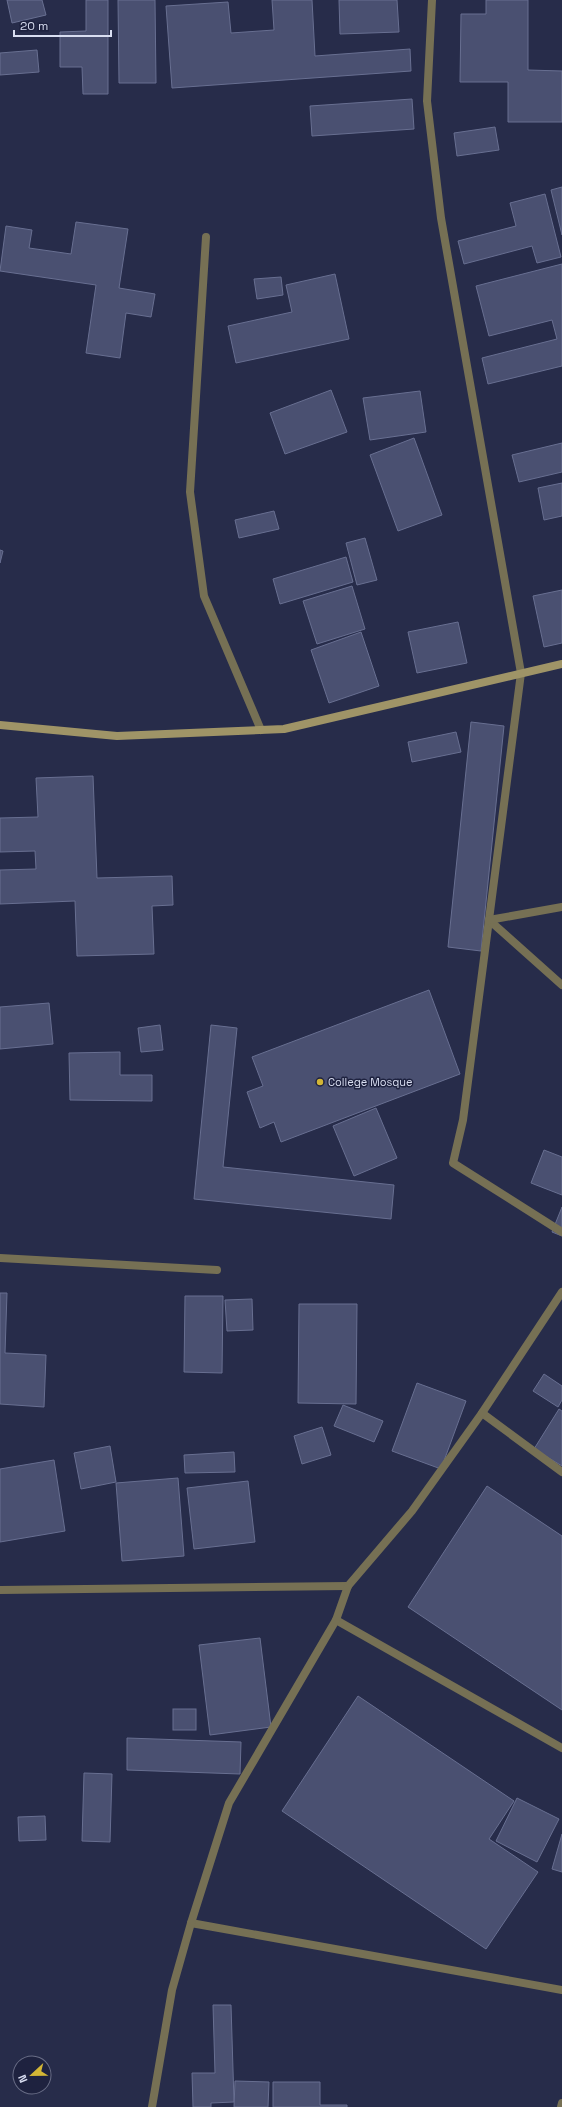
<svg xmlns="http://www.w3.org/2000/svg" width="562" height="2107" viewBox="0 0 562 2107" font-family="'Space Grotesk',sans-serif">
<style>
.building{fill:#4a5071;stroke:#686f91}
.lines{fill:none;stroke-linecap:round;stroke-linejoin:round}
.street{stroke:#767054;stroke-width:8}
.secondary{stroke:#9f9467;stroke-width:8}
.poi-dot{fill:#d3b635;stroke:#1e223f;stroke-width:1.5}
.labels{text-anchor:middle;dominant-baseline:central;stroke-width:3;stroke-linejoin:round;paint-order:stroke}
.poi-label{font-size:11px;fill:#d9def1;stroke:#1e223f;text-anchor:start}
</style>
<rect width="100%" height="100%" fill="#272c4a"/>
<g class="building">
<path d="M7 0H42L46 15 12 23Z"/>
<path d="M86 0H108V94H83L82 67H60V32L86 31Z"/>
<path d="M118 0H155L156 83H119Z"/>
<path d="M272 0H312L315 56 410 49 411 71 172 88 166 6 228 2 231 33 274 30Z"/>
<path d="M339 0H397L399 32 340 34Z"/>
<path d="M486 0H528V70L562 71V122H508V82H460L461 14H486Z"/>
<path d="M37 50 39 72 0 75V53Z"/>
<path d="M412 99 414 129 312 136 310 106Z"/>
<path d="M495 127 499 150 457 156 454 133Z"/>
<path d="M562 187V235L551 190Z"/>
<path d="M545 194 561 257 537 263 532 246 464 264 458 241 516 226 510 203Z"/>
<path d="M76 222 128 229 119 288 155 294 151 317 126 313 120 358 86 353 96 285 0 271 6 226 32 230 29 248 71 254Z"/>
<path d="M562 264V366L488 384 482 358 557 339 552 320 489 336 476 286Z"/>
<path d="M335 274 349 339 236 363 228 326 292 312 286 285Z"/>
<path d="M281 277 283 295 257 299 254 279Z"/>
<path d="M331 390 347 432 285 454 270 413Z"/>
<path d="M420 391 426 432 370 440 363 398Z"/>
<path d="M414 438 442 515 398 531 370 455Z"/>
<path d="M562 443V472L519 482 512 455Z"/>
<path d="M562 483V516L544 520 538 488Z"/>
<path d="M274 511 279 529 239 538 235 520Z"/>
<path d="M365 538 377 580 357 585 346 543Z"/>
<path d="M0 550 3 551 0 563Z"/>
<path d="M346 557 353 582 280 604 273 579Z"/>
<path d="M352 586 365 629 317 644 303 601Z"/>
<path d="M562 590V643L544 647 533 596Z"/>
<path d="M458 622 467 663 417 673 408 632Z"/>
<path d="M361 632 379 686 329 703 311 650Z"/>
<path d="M471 722 504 726 481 951 448 947Z"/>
<path d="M456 732 461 752 412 762 408 742Z"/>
<path d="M93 776 97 878 172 876 173 905 152 906 154 954 77 956 75 901 0 904V870L36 869 35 851 0 852V818L38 817 36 778Z"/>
<path d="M429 990 460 1074 281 1142 274 1122 260 1128 247 1092 263 1086 252 1057Z"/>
<path d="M49 1003 53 1044 0 1049V1007Z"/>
<path d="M160 1025 163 1050 141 1052 138 1028Z"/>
<path d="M211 1025 237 1028 223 1167 394 1185 391 1219 194 1199Z"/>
<path d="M120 1052V1075H152V1101L70 1100 69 1053Z"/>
<path d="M376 1108 397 1158 354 1176 333 1126Z"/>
<path d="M544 1150 562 1157V1195L531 1183Z"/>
<path d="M562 1207V1236L552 1232Z"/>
<path d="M0 1293H7L5 1353 46 1355 44 1407 0 1404Z"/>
<path d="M185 1296H223L222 1373 184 1372Z"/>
<path d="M252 1299 253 1330 227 1331 225 1300Z"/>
<path d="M299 1304H357L356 1404 298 1403Z"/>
<path d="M544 1374 562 1386V1400L558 1407 533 1391Z"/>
<path d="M417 1383 466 1401 441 1469 392 1451Z"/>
<path d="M343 1405 383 1421 374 1442 334 1426Z"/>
<path d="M559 1409 562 1411V1466L534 1449Z"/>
<path d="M322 1427 331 1455 302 1464 294 1436Z"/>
<path d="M110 1446 116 1482 81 1489 74 1453Z"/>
<path d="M234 1452 235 1472 185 1473 184 1455Z"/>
<path d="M54 1460 65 1531 0 1542V1469Z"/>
<path d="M178 1478 184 1556 122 1561 116 1483Z"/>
<path d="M248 1481 255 1542 194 1549 187 1488Z"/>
<path d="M487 1486 562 1536V1710L408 1607Z"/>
<path d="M260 1638 271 1727 210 1735 199 1645Z"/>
<path d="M358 1696 514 1801 489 1839 538 1872 486 1949 282 1811Z"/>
<rect x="173" y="1709" width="23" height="21"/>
<path d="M127 1738 241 1742 240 1774 127 1770Z"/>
<path d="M84 1773 112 1774 110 1842 82 1841Z"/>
<path d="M517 1798 559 1819 537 1862 496 1841Z"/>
<path d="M45 1816 46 1840 19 1841 18 1817Z"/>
<path d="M562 1834V1872L552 1869Z"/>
<path d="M213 2005H231L234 2102 211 2103V2107H193L192 2073H215Z"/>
<path d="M235 2081 269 2082 268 2107H234Z"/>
<path d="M273 2082H320V2105H347V2107H273Z"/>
</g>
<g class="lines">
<g class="street">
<path d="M432 0 427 101 441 218 521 673 463 1120 453 1163 562 1232"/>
<path d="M206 237 190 492 204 596 261 730"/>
<path d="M489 920 562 985"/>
<path d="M489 920 562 907"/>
<path d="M0 1258 217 1270"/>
<path d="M482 1413 562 1472"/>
<path d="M0 1590 348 1586"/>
<path d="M336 1620 562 1748"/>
<path d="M191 1923 562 1990"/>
<path d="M152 2107 172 1990 191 1923 229 1803 336 1620 348 1586 412 1511 482 1413 562 1292"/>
<path d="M561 2107 562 2103"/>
</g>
<path class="secondary" d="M0 725 117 736 284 729 562 664"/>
</g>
<circle class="poi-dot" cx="320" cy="1082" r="4"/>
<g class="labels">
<g class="poi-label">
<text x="328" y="1082">College Mosque</text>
</g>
</g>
<g transform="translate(32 2075) rotate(248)"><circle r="19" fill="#1e223f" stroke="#696d86"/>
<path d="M0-3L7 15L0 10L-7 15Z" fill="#d3b635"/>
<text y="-6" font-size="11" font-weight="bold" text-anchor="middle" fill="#d9def1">N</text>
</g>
<path d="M14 30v6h97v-6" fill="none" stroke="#d9def1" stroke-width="2"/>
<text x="20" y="30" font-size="12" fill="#d9def1" stroke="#1e223f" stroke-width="3" paint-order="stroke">20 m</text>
</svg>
